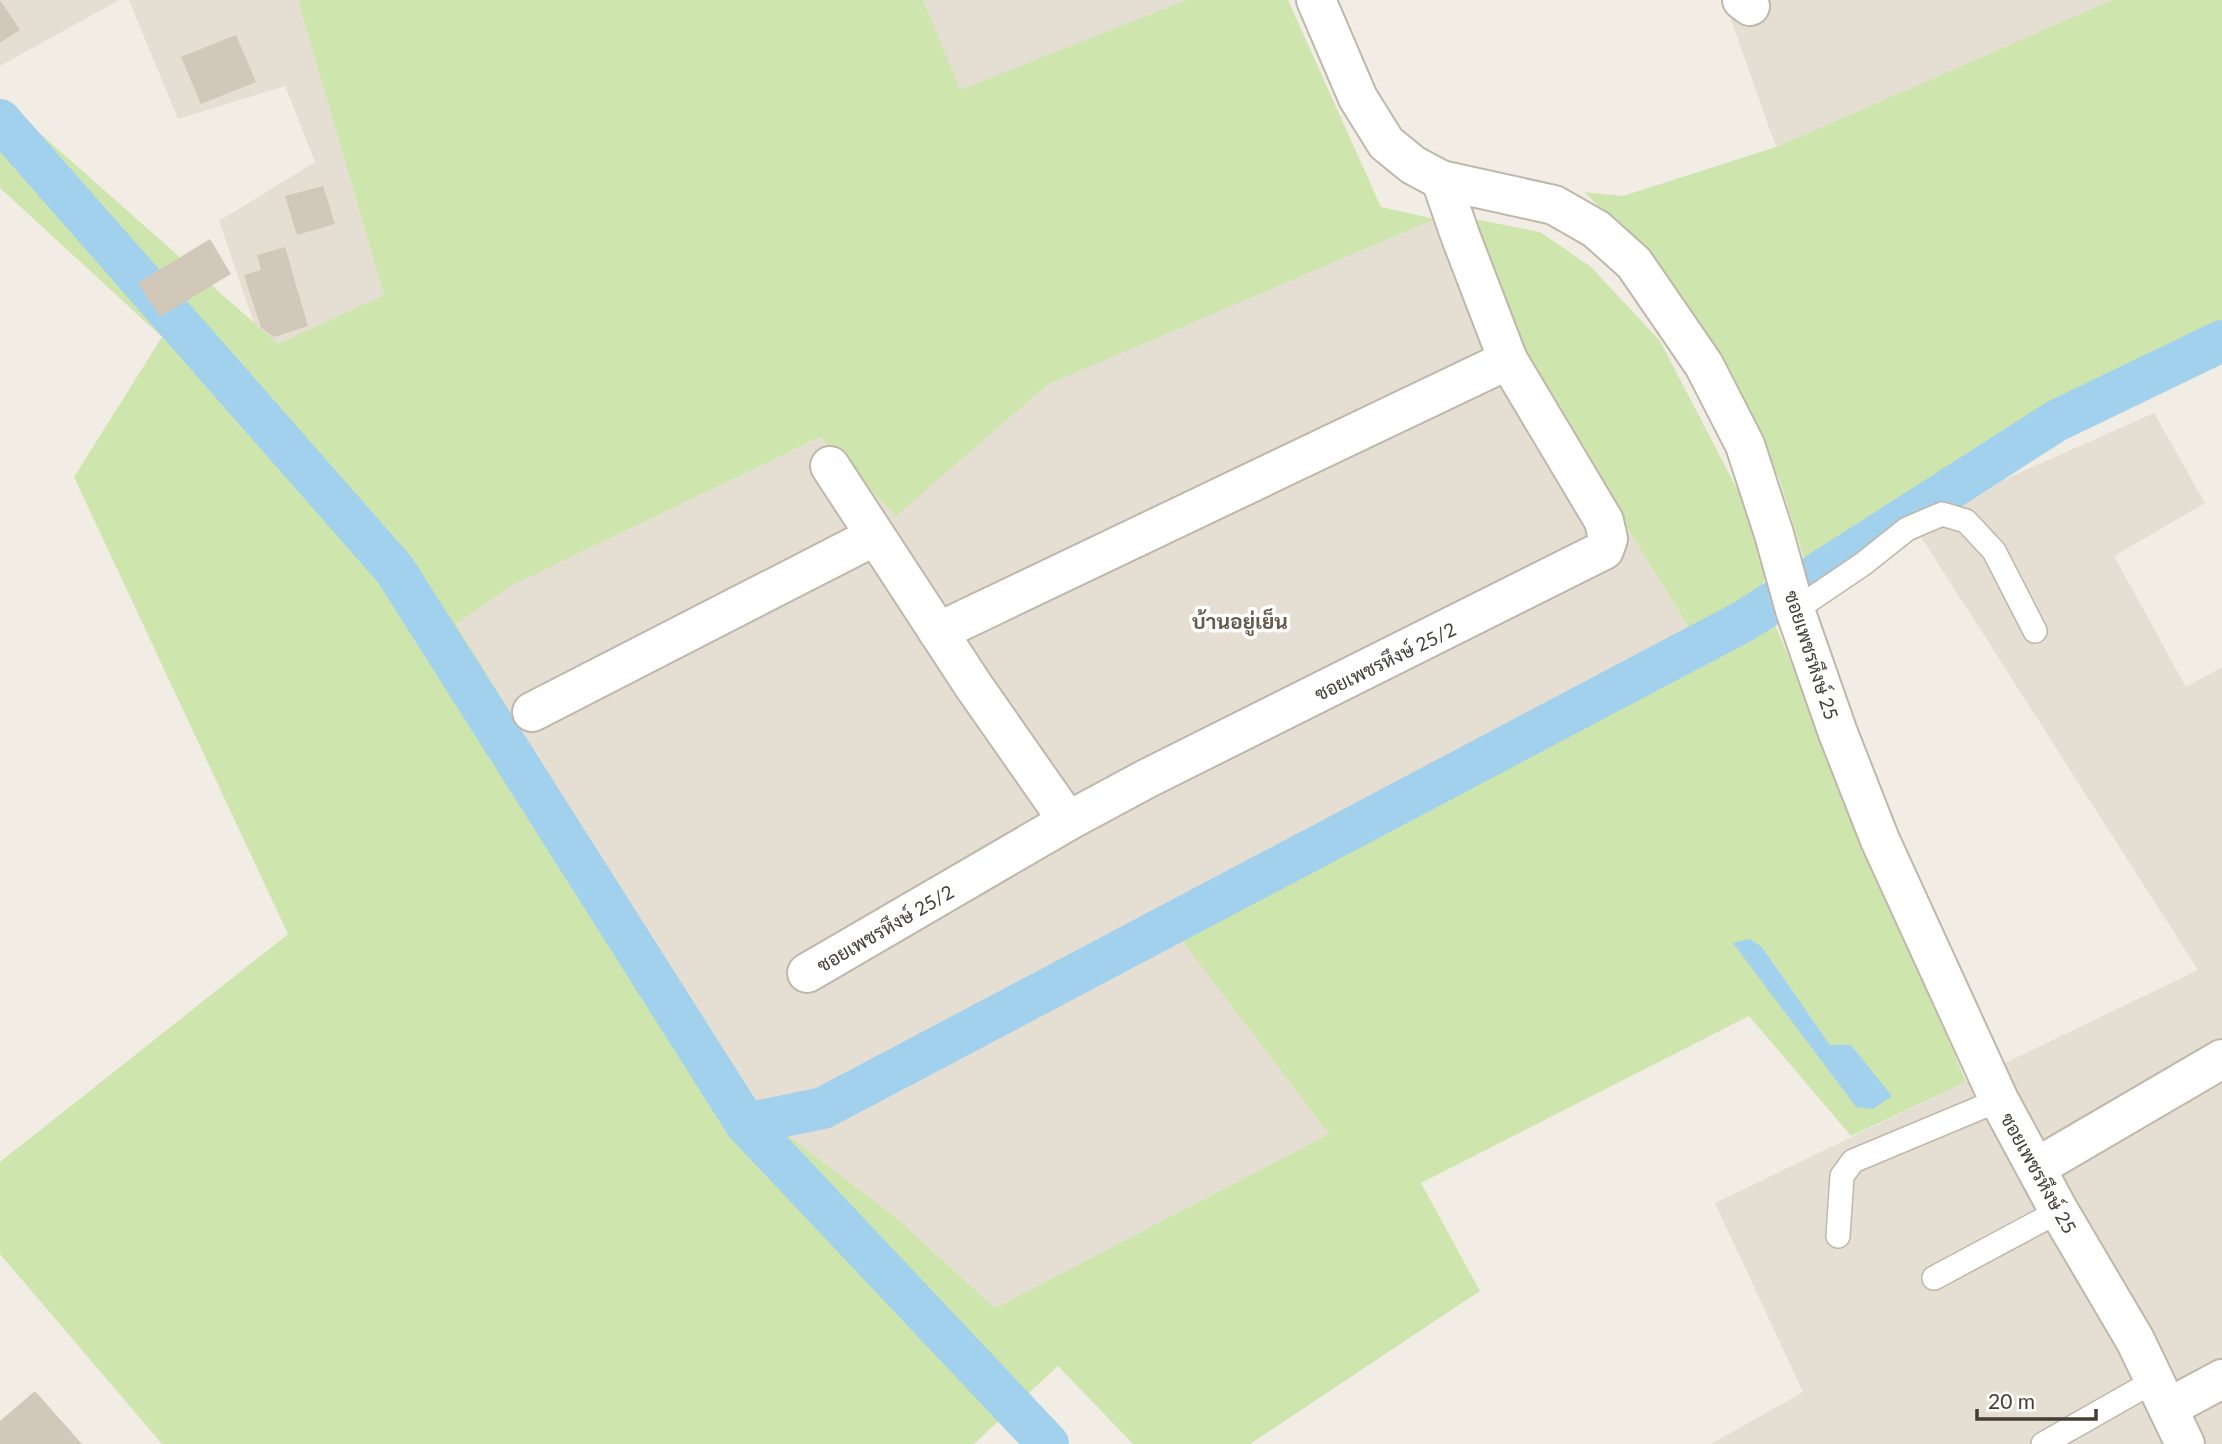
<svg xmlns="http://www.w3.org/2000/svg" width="2222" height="1444" viewBox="0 0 2222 1444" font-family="Lato,Sarabun,sans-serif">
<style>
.residential{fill:#e5ded2}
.green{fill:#cee5ae;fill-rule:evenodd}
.water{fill:#a2d1ed}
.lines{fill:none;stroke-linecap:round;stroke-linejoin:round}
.canal{stroke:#a2d1ed;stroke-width:42}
.building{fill:#d2c8ba}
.service-casing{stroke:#bfb7aa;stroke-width:26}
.minor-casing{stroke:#bfb7aa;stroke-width:42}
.tertiary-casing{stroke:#bfb7aa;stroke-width:42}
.service{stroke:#fff;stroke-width:23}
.minor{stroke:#fff;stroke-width:38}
.tertiary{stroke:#fff;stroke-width:38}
.labels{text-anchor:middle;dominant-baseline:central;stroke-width:7;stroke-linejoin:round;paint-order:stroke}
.street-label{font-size:19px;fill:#433d34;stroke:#fff}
.neighbourhood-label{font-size:21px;font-weight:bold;fill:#655a4c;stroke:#fff}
</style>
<rect width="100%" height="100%" fill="#f1ede4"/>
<g class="residential">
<path d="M0 0H119L0 66Z"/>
<path d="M129 0H298L384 295 278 344 254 323 219 221 315 162 285 86 178 119Z"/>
<path d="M923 0H1186L959 91Z"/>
<path d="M1724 0H2112L1776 147Z"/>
<path d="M1435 219 1696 639 1174 929 1329 1134 995 1308 893 1215 754 1110 455 624 511 586 820 437 896 515 1047 385Z"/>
<path d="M2154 413 2205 503 2114 556 2186 687 2222 667V1444H1711L1803 1392 1715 1203 2198 970 1911 521Z"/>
</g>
<g class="green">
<path d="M298 0H923L960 90 1186 0H1288L1381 207 1435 219 1047 385 896 516 820 437 511 586 456 624 754 1110 893 1215 995 1308 1329 1134 1174 930 1774 622 1966 1082 1851 1136 1749 1016 1421 1183 1480 1291 1250 1444H1133L1058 1366 974 1444H162L0 1254V1162L288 934 74 477 162 337 0 188V98L278 344 384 295ZM1734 943 1762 947 1830 1045H1851L1891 1096 1856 1107Z"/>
<path d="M2112 0H2222V321L2023 418 1805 562 1779 478 1660 265 1584 192 1623 196 1776 147Z"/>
<path d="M1469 218 1540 232 1591 267 1660 341 1773 558 1760 592 1700 645 1538 385Z"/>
</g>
<path class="water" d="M1750 939 1762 947 1830 1045H1851L1892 1096 1873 1109 1856 1107 1733 943Z"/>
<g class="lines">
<g class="canal">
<path d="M0 120 395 570 746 1124 1048 1444"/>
<path d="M746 1124 823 1108 1744 621 2056 421 2222 341"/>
</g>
</g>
<g class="building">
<path d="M0 0 20 30 0 43Z"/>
<path d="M236 35 256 82 201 104 181 57Z"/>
<path d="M323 186 335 224 297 235 285 196Z"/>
<path d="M210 239 231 274 160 317 138 283Z"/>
<path d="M285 247 308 326 274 337 261 328 244 275 261 270 257 255Z"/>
<path d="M35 1391 82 1444H0V1421Z"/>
</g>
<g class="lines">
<g class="service-casing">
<g id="service">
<path d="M1795 610 1863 564 1907 529 1942 514 1966 521 1994 551 2035 631"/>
<path d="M1838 1236 1842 1176 1853 1161 1999 1100"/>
<path d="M1934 1278 2059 1211"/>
<path d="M2043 1444 2154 1381"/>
</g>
</g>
<g class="minor-casing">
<g id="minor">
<path d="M1742 0 1750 6"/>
<path d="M830 466 973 685 1068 821"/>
<path d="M938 632 1508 360"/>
<path d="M532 712 875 536"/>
<path d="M807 973 1068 821 1146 779 1604 550 1608 539 1604 521 1508 360 1460 235 1441 180"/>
<path d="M2037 1167 2222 1059"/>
<path d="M2168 1408 2222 1379"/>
</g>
</g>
<g class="tertiary-casing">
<path id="tertiary" d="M1316 0 1358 98 1386 143 1413 165 1441 180 1554 205 1596 229 1634 263 1704 365 1745 445 1774 534 1795 610 1838 733 1880 840 1999 1100 2059 1211 2135 1340 2185 1444"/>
</g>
<use href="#service" class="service"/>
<use href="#minor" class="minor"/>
<use href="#tertiary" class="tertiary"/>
</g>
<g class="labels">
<g class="street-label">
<text transform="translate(1812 655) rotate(72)">ซอยเพชรหึงษ์ 25</text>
<text transform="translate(1385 661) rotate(-26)">ซอยเพชรหึงษ์ 25/2</text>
<text transform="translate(885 928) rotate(-30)">ซอยเพชรหึงษ์ 25/2</text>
<text transform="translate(2039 1173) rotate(61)">ซอยเพชรหึงษ์ 25</text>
</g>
<g class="neighbourhood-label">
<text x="1240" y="620">บ้านอยู่เย็น</text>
</g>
</g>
<path d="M1977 1409v10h119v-10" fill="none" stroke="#433d34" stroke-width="3.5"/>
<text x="1988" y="1409" font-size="21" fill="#433d34" stroke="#ffffff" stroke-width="5" paint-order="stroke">20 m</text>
</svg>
